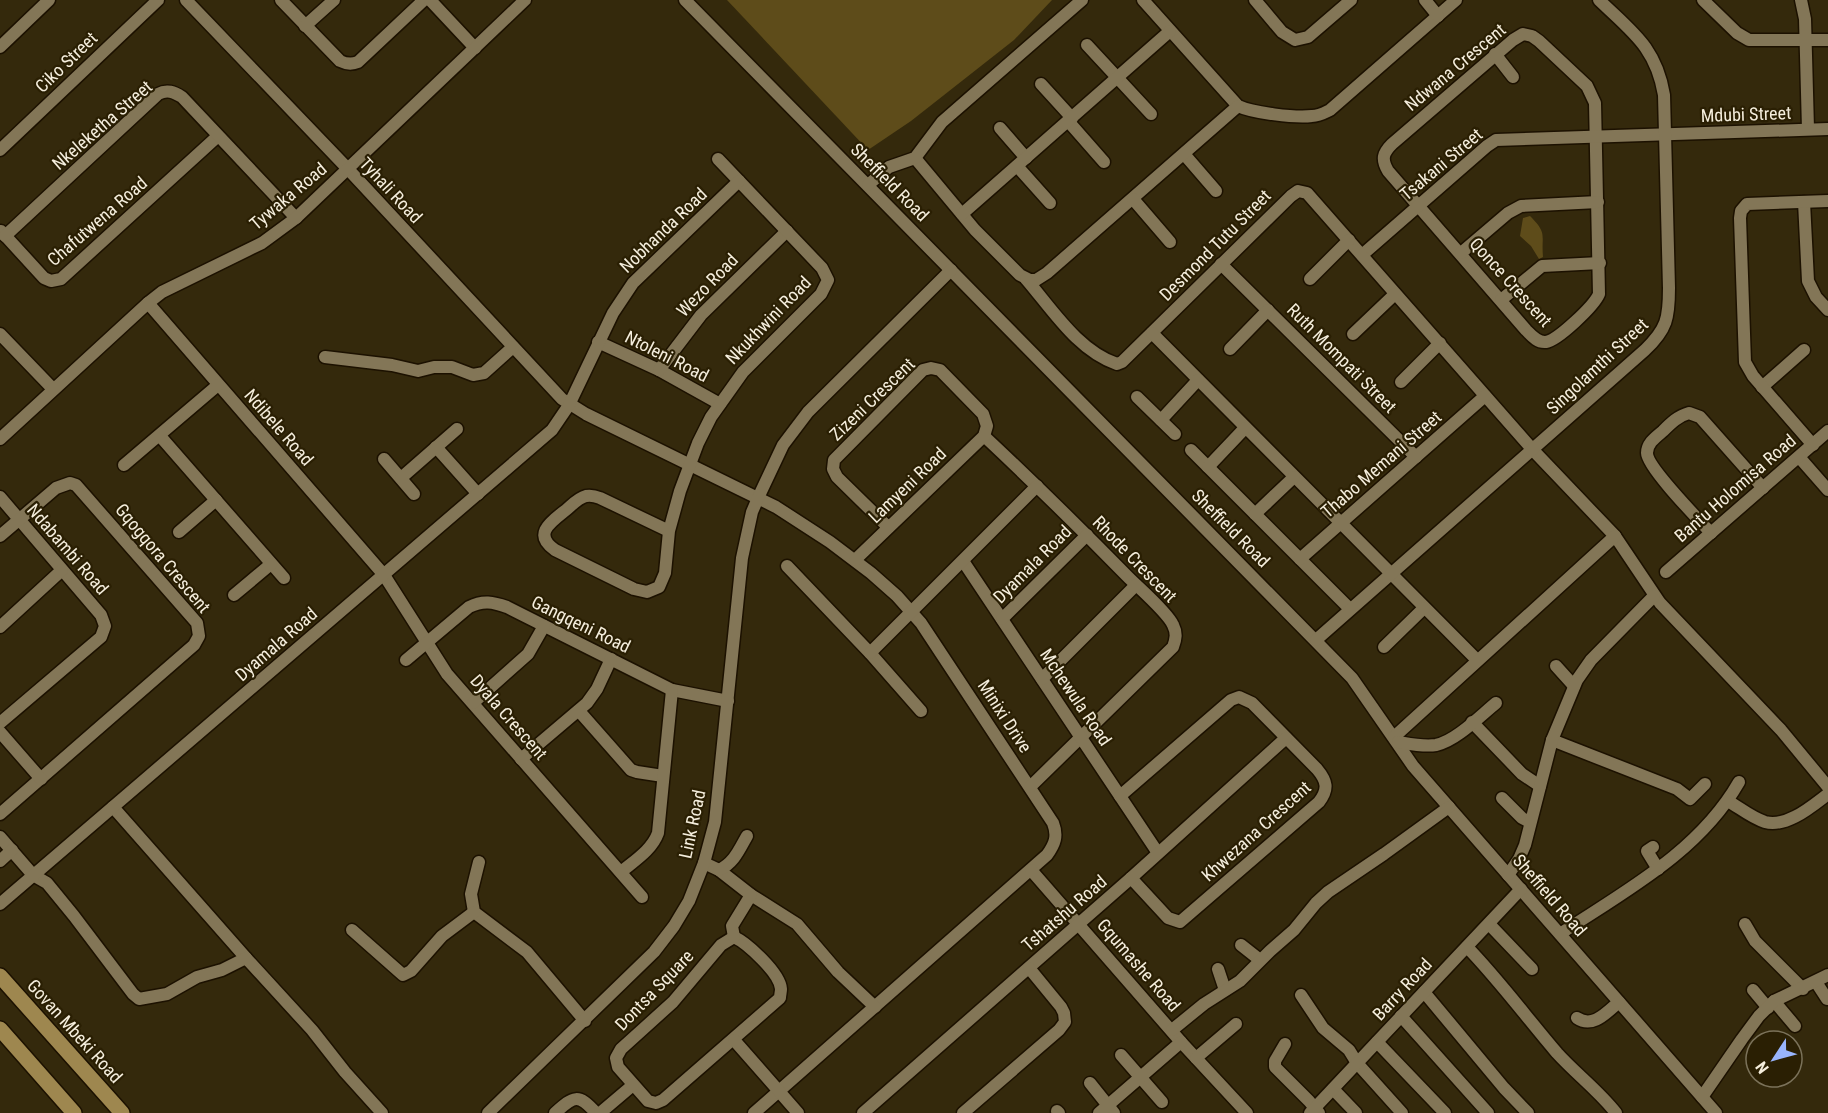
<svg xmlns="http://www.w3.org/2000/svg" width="1828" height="1113" viewBox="0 0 1828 1113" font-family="'Roboto Condensed',sans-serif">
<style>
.green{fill:#5e4c1a}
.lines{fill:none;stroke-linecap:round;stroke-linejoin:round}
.minor-casing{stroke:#1c1100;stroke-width:15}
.major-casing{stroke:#1c1100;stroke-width:18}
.minor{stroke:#837657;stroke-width:12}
.major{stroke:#9e874f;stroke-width:15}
.labels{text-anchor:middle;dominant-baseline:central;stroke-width:4.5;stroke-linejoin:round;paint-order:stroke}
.street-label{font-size:18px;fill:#f5eedd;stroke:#2a1f03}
</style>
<rect width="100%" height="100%" fill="#34290c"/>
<g class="green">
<path d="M727 0H1052L1014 40 911 121 868 150Z"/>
<path d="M1530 216C1548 234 1541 234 1543 257L1539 259 1531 246 1520 236 1523 218Z"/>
</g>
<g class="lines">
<g class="minor-casing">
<g id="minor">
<path d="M186 0 348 169 562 399 586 414 776 507 830 542 871 573 897 596 921 623 1053 823C1058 836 1055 844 1047 855L754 1113"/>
<path d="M281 0 340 61C346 64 351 65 358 62L424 0"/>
<path d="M430 0 475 48"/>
<path d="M685 0 1352 678 1413 766 1716 1113"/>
<path d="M1143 0 1238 106C1253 113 1295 118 1312 116 1319 116 1324 113 1330 110L1456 0"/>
<path d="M1255 0 1282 32 1295 40 1308 37 1351 0"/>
<path d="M1425 0 1438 16"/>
<path d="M1703 0 1737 33 1749 40H1828"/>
<path d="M1801 0 1805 19 1808 129"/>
<path d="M305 26 334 0"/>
<path d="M1523 34 1532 36 1539 41 1587 86 1595 103 1599 294C1594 306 1558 340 1546 342 1537 343 1531 335 1526 330L1388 171C1381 159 1383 153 1392 144L1513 40Z"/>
<path d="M1087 45 1151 114"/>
<path d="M0 47 49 0"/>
<path d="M1495 54 1513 77"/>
<path d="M1041 84 1072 118"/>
<path d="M1068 121 1104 162"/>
<path d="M1000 128 1026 158"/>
<path d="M0 150 158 0"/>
<path d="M1184 154 1216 191"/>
<path d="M915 158 975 230 1020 275 1030 280H1036L1047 273 1238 106"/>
<path d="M1017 166 1050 203"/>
<path d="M868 185 889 167 915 158 942 122 1082 0"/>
<path d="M1133 199 1170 242"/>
<path d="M1804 202 1808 281 1816 297 1828 310"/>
<path d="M962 214 1170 31"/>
<path d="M1 231 44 278 51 281 61 279 218 136"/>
<path d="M5 236 158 94C167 89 174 92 182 97L296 218"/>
<path d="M1461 253 1508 213 1521 206 1598 202"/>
<path d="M1362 255 1487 146 1496 140 1828 129"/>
<path d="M1221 264 1416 457"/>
<path d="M1026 279C1052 309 1078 351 1117 364L1122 362 1291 196 1298 191 1307 193 1532 449 1615 536 1660 603 1781 730 1828 787"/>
<path d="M1310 279 1349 240"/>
<path d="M1501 300 1542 266 1600 263"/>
<path d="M148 303 384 575 447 674 642 897"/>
<path d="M1152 333 1477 660"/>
<path d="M0 334 53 389"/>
<path d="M1353 334 1395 294"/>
<path d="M598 342 659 370 720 404"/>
<path d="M1230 349 1268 310"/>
<path d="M325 357 392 365 418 371 434 367H452L473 375 484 373 513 347"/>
<path d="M659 370 701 315 787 231"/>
<path d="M1401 382 1440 343"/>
<path d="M1762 387 1804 350"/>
<path d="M1137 397 1175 434"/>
<path d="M1161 420 1198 380"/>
<path d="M160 436 284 578"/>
<path d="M984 436C1033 482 1082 530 1129 578 1140 589 1167 612 1173 625 1177 633 1176 639 1173 647L1030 787"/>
<path d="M0 439 148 303 162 292 262 243 296 218 525 0"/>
<path d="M1813 445 1753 376 1745 362 1740 218 1741 211 1747 204 1828 201"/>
<path d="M436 447 478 494"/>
<path d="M1191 450 1350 609"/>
<path d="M1799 457 1828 490"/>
<path d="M384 459 414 494"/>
<path d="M124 465 218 385"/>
<path d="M1208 467 1245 428"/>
<path d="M401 478 457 429"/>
<path d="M0 497 101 615 105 626 101 637 0 723"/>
<path d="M1255 514 1294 477"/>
<path d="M669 531 600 498C595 496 591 495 586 496 578 498 572 505 566 510 551 522 532 534 555 550L634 589 647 592 659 587 665 573 669 531 680 491 698 443 711 417 743 372 821 294 828 280 822 268 718 159"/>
<path d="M179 532 216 500"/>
<path d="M1711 533C1699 520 1647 467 1647 453 1647 443 1656 437 1663 431 1671 423 1678 416 1689 413L1700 417 1763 488"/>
<path d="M0 536 56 488 70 483 76 485 197 623 199 636 194 645 0 814"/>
<path d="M1300 559 1485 396"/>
<path d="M855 560 984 436 987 426 983 414 940 370 931 368 923 370 834 460 833 469 837 477 888 527"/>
<path d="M963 561 1158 853"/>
<path d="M787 566 870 653 921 711"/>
<path d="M1666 572 1828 431"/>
<path d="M234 595 271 564"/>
<path d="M1002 619 1087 535"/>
<path d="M0 627 62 570"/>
<path d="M1316 640 1645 350C1667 329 1669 318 1669 288L1664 95C1656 47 1632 32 1599 0"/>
<path d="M1384 647 1424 608"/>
<path d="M870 653 1037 486"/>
<path d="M406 660 469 607C483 600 493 602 507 607L672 690 728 701"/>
<path d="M1556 666 1574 686"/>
<path d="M1042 679 1136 585"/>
<path d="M473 703 528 654 544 626"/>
<path d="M579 711 631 770 637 772 663 776"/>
<path d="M1472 722 1522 774 1540 786"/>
<path d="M0 732 41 779"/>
<path d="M1394 737 1615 536"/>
<path d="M1552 740 1677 789 1690 799 1705 784"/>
<path d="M1398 742C1410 744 1424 747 1436 745 1456 741 1480 716 1496 703"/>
<path d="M521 759 587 703 597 689 611 659"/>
<path d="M1120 796 1231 700 1239 697 1252 703 1317 769C1327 781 1329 789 1319 802L1180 922 1168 918 1131 878"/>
<path d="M1502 798 1522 818 1530 822"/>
<path d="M1728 801C1740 808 1752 818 1765 822 1787 828 1812 806 1828 794"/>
<path d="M113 807 246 958"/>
<path d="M0 837 33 875 47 883 74 916 133 994 139 999 167 994 197 977 222 970 246 958 312 1030 345 1072 382 1113"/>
<path d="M1653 847 1647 851 1658 869"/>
<path d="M0 861 12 850"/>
<path d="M479 862 471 894 474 912 527 952 585 1021"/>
<path d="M704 863 719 870 751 895 797 924 838 972 875 1007"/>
<path d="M719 870C734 863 739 850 747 836"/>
<path d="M1031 870 1181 1042 1247 1113"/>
<path d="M621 872C634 861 652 850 658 833L672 690"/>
<path d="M1508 875 1519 859 1525 845 1552 740 1577 680 1591 660 1654 596"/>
<path d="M0 904 552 430 569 405 613 313 633 283 739 181"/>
<path d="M1489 924 1532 969"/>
<path d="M1745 924 1755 941 1803 989"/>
<path d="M352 930 403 975 411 971 442 936 474 912"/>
<path d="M1560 934C1625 891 1699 852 1739 782"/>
<path d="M734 937C747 943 780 973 781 989 781 992 780 995 780 998L663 1100 656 1103 648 1101 618 1067 616 1058 621 1049 673 1002 721 945Z"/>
<path d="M734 937 732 926 751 895"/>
<path d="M1241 945 1260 960"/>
<path d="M1467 947C1499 980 1527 1018 1557 1053 1576 1074 1599 1091 1616 1113"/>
<path d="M1218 969 1225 990"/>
<path d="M1816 982 1827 999"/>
<path d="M1753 990 1768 1008"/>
<path d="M1424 992 1504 1088 1528 1113"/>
<path d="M1301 995 1323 1028 1349 1050 1357 1063 1402 1113"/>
<path d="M1774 1001 1795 1026"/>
<path d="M1401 1016 1488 1113"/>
<path d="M1577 1018C1593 1029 1607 1012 1619 1002"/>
<path d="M1172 1030 1204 1004 1240 981 1270 951 1294 930 1316 903 1328 892 1384 854 1449 807"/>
<path d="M734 1040 798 1113"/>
<path d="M1377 1042 1445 1113"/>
<path d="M1285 1044 1275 1061V1067L1309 1101 1319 1113"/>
<path d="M1121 1055 1162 1102"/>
<path d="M1196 1058 1236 1024"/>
<path d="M1090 1083 1114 1113"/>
<path d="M1333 1089 1356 1113"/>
<path d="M1702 1097 1742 1039 1759 1016 1774 1001 1828 975"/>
<path d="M1057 1111 1059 1113"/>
<path d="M488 1113 654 952 674 926 689 901 704 863 715 822 742 558 752 512 758 498 783 445 808 412 951 270"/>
<path d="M555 1113C574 1096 578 1093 596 1113"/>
<path d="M600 1113 633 1085"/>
<path d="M863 1113 1131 878 1286 738"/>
<path d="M963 1113 1059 1030 1065 1022 1064 1013 1061 1007 1029 968"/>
<path d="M1099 1113 1181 1042"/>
<path d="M1310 1113 1521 889"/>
</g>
</g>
<g class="major-casing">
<g id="major">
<path d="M0 976 122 1113"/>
<path d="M0 1029 74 1113"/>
</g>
</g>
<use href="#minor" class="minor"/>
<use href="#major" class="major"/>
</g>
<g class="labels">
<g class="street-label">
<text transform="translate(66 62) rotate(-44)">Ciko Street</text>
<text transform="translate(1455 67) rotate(-40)">Ndwana Crescent</text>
<text transform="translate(1746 114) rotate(-2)">Mdubi Street</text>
<text transform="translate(102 125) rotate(-41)">Nkeleketha Street</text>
<text transform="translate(1441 164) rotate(-40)">Tsakani Street</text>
<text transform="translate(890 182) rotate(45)">Sheffield Road</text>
<text transform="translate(391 190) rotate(47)">Tyhali Road</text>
<text transform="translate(288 196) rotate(-40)">Tywaka Road</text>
<text transform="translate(97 221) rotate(-41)">Chafutwena Road</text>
<text transform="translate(663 230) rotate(-44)">Nobhanda Road</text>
<text transform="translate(1215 245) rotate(-45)">Desmond Tutu Street</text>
<text transform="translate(1511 282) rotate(48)">Qonce Crescent</text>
<text transform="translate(707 285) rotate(-46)">Wezo Road</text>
<text transform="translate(768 320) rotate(-46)">Nkukhwini Road</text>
<text transform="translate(667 356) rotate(27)">Ntoleni Road</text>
<text transform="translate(1342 358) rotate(45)">Ruth Mompati Street</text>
<text transform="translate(1597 366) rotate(-43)">Singolamthi Street</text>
<text transform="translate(872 399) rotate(-44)">Zizeni Crescent</text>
<text transform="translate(279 427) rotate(49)">Ndibele Road</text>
<text transform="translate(1381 464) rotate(-41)">Thabo Memani Street</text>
<text transform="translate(907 485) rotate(-44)">Lamyeni Road</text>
<text transform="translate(1735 488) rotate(-41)">Bantu Holomisa Road</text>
<text transform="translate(1231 528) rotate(45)">Sheffield Road</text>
<text transform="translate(68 549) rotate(49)">Ndabambi Road</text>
<text transform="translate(163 558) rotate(50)">Gqogqora Crescent</text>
<text transform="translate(1135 559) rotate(46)">Rhode Crescent</text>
<text transform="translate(1032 564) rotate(-45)">Dyamala Road</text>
<text transform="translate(581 624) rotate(26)">Gangqeni Road</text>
<text transform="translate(276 644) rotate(-41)">Dyamala Road</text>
<text transform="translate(1076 697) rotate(56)">Mchewula Road</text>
<text transform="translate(1005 716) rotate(57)">Minixi Drive</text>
<text transform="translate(509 717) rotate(49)">Dyala Crescent</text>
<text transform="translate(692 824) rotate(-78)">Link Road</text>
<text transform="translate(1256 831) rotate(-42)">Khwezana Crescent</text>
<text transform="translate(1550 895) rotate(49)">Sheffield Road</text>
<text transform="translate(1064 913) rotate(-41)">Tshatshu Road</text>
<text transform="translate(1139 965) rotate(49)">Gqumashe Road</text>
<text transform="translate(1402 989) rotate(-47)">Barry Road</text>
<text transform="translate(654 990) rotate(-46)">Dontsa Square</text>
<text transform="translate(75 1031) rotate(48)">Govan Mbeki Road</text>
</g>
</g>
<g transform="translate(1774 1059) rotate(234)"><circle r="28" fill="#2a1f03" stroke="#7b725a" stroke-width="1.5"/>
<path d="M0-4.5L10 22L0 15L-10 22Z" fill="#99b5fd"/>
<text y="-9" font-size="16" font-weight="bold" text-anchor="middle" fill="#f5eedd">N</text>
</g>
</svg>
